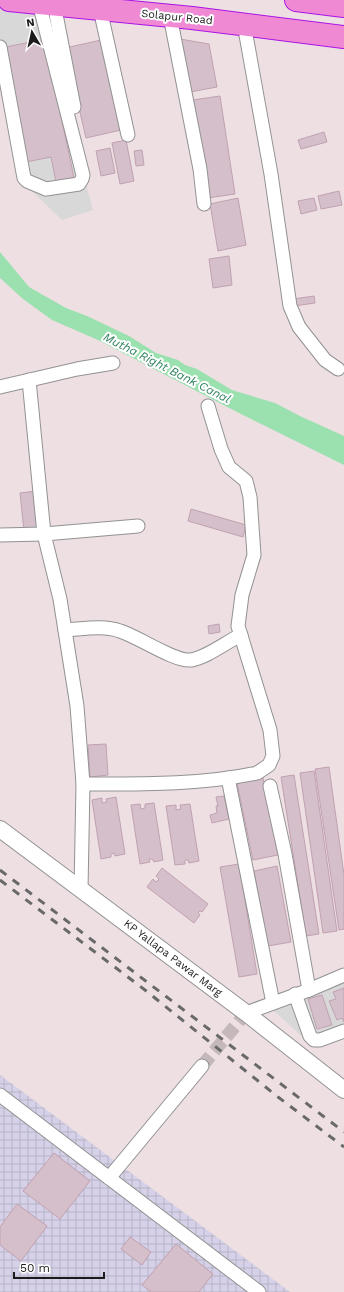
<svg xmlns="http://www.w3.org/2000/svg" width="344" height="1292" viewBox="0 0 344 1292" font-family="'Work Sans',sans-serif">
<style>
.residential{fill:#d9d8d9}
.industrial{fill:url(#industrial-grid)}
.water{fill:#9be1af}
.building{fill:#d5bfca;stroke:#c1a1b1}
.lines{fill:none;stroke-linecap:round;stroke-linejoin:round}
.minor-tunnel{stroke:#c4b8bb;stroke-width:13;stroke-dasharray:13 6;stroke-linecap:butt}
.minor-casing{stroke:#929292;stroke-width:15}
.tertiary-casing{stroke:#929292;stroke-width:18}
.trunk-casing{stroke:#ab13e5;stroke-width:24}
.minor{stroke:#fff;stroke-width:13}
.tertiary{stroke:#fff;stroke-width:16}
.trunk{stroke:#f089d4;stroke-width:22}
.rail{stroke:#696969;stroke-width:3;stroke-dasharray:8 8;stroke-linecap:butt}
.labels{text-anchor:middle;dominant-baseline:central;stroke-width:4;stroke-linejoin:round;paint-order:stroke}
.street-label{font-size:11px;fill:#1b1b1b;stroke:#fff}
.water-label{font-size:12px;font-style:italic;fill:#32825f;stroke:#fff}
</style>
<defs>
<pattern id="industrial-grid" width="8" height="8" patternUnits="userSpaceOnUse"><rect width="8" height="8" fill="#d6d1e8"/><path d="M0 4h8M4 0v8" fill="none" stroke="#b7b3c6"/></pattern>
</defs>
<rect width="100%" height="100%" fill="#eedfe3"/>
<g class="residential">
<path d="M0 9 40 14 93 210 62 220 18 178 0 65Z"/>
<path d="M344 978V1029L308 1042 270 1007Z"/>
</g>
<path class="industrial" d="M0 1075 119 1164 290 1292H0Z"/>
<path class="water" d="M0 252 29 287 66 308 87 316 129 336 156 353 178 360 185 365 197 369 232 390 275 403 300 416 344 436V465L237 412 98 340 52 320 23 299 0 278Z"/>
<g class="building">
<path d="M45 39 74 178 56 182 51 157 26 162 1 48Z"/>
<path d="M180 39 209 44 217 87 190 92Z"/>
<path d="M101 40 121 130 86 138 65 48Z"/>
<path d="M220 96 235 194 208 198 193 100Z"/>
<path d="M324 132 327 142 301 149 298 140Z"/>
<path d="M126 140 134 181 120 184 112 143Z"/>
<path d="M110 148 115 173 101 176 96 151Z"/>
<path d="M142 150 144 165 136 166 134 151Z"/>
<path d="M339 191 342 205 321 209 318 196Z"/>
<path d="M238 198 246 245 218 251 210 204Z"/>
<path d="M314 198 317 210 301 214 298 201Z"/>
<path d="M229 256 232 285 213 288 209 259Z"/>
<path d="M314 296 315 303 294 306 293 299Z"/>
<path d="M36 491 40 529 24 531 20 493Z"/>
<path d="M191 509 246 525 243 537 188 521Z"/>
<path d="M219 624 220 632 209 634 208 626Z"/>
<path d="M106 744 108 775 90 777 88 745Z"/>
<path d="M329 767 344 875V929L339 930 315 769Z"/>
<path d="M314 771 337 931 323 933 300 773Z"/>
<path d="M294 775 319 934 306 936 281 777Z"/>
<path d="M263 778 278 855 253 860 237 783Z"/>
<path d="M224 796 229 819 212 823 210 815 217 813 216 806H218L216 797Z"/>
<path d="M116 797 125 854 115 856 114 853 111 854V857L101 859 92 800 102 798V803L107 802 106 799Z"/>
<path d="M154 803 163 860 154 862 152 859H149L150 862 140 864 131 805 140 804 141 809 145 808V804Z"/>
<path d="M190 804 199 861 189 863 188 860H185V864L175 865 166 806 176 805V810L181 809 180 805Z"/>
<path d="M239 864 257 974 239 977 220 867Z"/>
<path d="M277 866 291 942 268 946 254 871Z"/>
<path d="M162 868 208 904 202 912 200 911 198 913 200 915 194 923 147 887 153 879 156 882 159 879 156 876Z"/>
<path d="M344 988V1022L342 1018 337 1020 329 1001 336 999 333 992Z"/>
<path d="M322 995 332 1025 317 1029 308 999Z"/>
<path d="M54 1153 90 1181 60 1219 23 1191Z"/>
<path d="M17 1204 47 1226 21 1261 0 1245V1227Z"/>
<path d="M130 1237 151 1252 142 1265 121 1249Z"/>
<path d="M176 1244 213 1274 199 1292H151L142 1285Z"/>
</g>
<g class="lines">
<path class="minor-tunnel" d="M202 1066 246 1013"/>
<g class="minor-casing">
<g id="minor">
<path d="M54 4 74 107"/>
<path d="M100 9 128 135"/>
<path d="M170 16 200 169 204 204"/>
<path d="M244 24 271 174 290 306 299 327 325 360 338 369"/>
<path d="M0 47 24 178 27 181 46 189 79 184 82 179 83 175 39 3"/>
<path d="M29 380 44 534 60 599 77 706 83 784 81 889"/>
<path d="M0 387 77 369 113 363"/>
<path d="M0 535 44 534 138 526"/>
<path d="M65 630C83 629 103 625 120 631 139 637 175 662 191 660 208 657 226 642 241 635"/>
<path d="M228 778 273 1003"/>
<path d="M83 784C141 784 200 785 257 773L269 765 273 756 270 730 238 626 242 595 254 555 250 497 246 481 229 467 221 449 208 406"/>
<path d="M270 786 285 854 309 990"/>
<path d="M295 994 310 1036 314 1040H320L344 1031"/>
<path d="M246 1013 309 990 344 975"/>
<path d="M0 1095 259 1292"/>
<path d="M109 1178 202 1066"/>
</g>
</g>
<g class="tertiary-casing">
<path id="tertiary" d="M0 829 246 1013 344 1090"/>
</g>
<g class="trunk-casing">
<g id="trunk">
<path d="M9 0 192 18 344 37"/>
<path d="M296 0 344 6"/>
</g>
</g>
<use href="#minor" class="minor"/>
<use href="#tertiary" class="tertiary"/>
<use href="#trunk" class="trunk"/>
<g class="rail">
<path d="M0 870 344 1132"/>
<path d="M0 880 145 990 278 1097 344 1147"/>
</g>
</g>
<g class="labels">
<g class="street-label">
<text transform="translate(177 17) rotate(6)">Solapur Road</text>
<text transform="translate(173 958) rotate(37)">KP Yallapa Pawar Marg</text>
</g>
<g class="water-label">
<text transform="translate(167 368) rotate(27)">Mutha Right Bank Canal</text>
</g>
</g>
<g transform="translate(32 32) rotate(351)" stroke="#ffffff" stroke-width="3" paint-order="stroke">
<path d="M0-3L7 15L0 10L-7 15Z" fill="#1b1b1b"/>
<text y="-6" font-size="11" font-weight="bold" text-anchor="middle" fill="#1b1b1b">N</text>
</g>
<path d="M14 1272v6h90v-6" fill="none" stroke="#1b1b1b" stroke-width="2"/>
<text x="20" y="1272" font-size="12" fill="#1b1b1b" stroke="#ffffff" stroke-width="3" paint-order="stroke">50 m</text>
</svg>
